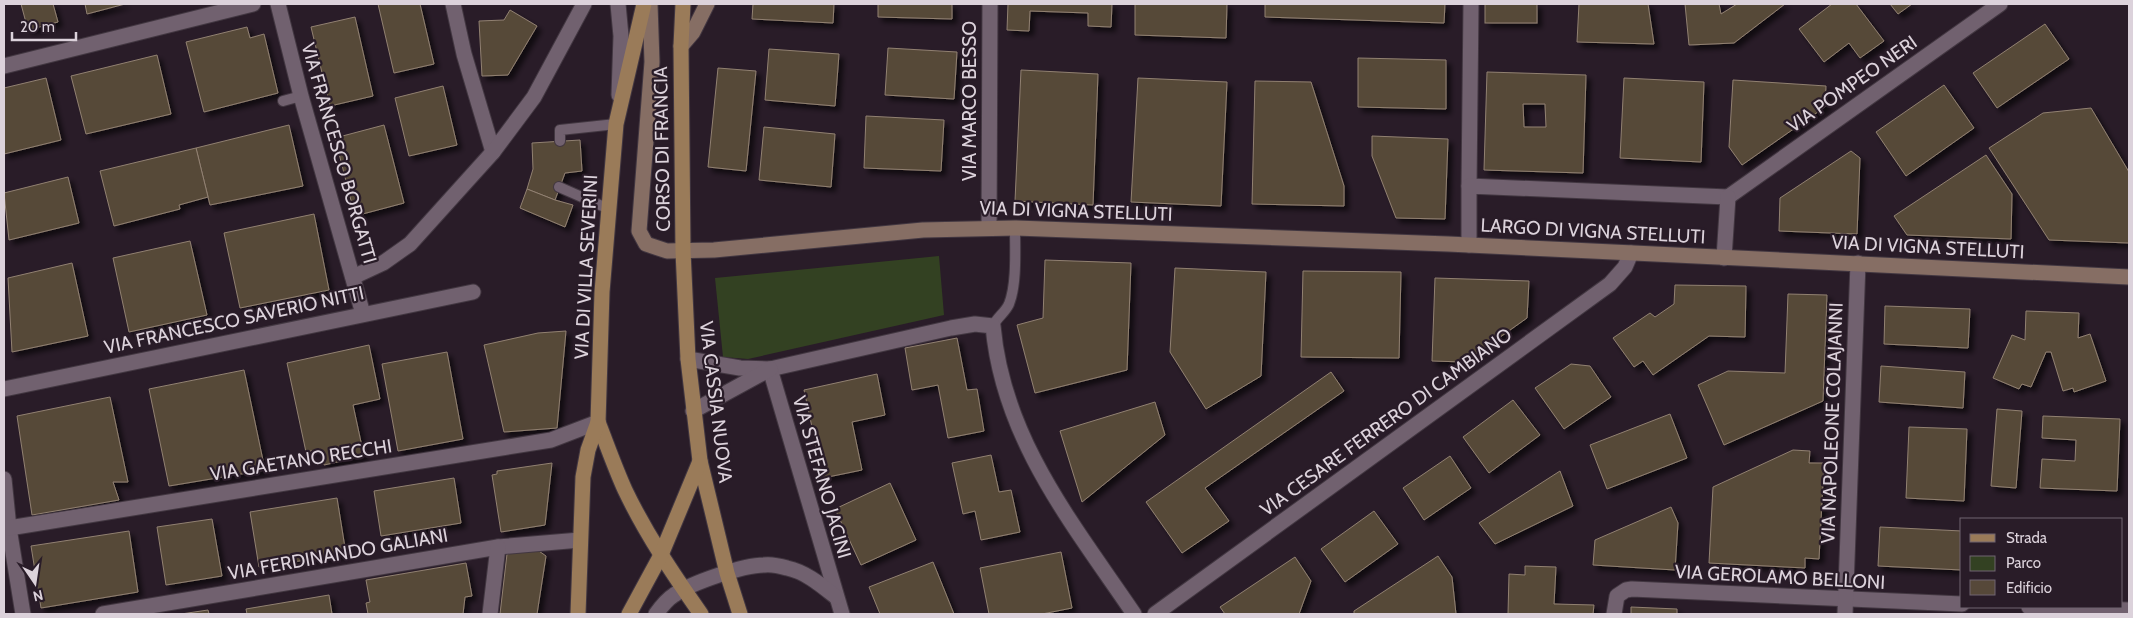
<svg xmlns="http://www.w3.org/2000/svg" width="2133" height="618" viewBox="0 0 2133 618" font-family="Cabin,sans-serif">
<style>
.green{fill:#334122}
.building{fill:#564839;stroke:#918171;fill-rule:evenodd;filter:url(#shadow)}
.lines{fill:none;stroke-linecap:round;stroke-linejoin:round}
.lane-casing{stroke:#423741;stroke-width:12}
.street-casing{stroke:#423741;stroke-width:17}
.secondary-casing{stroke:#423741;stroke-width:17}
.primary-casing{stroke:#423741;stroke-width:17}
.lane{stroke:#71616f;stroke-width:10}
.street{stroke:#71616f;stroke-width:15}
.secondary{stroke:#866e64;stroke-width:15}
.primary{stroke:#9a7b59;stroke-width:15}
.labels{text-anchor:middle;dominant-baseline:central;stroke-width:4.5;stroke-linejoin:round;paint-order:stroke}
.street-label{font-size:19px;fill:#dcd2db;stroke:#291c28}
</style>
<defs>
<filter id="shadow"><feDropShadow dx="4.5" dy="4.5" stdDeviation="2.5" flood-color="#0009"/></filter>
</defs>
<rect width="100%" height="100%" fill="#291c28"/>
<path class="green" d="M939 256 944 315 748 359 723 357 715 278Z"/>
<g class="building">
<path d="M21 4H53L58 22 28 30Z"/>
<path d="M85 4H125L87 14Z"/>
<path d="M378 4H420L434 64 394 73Z"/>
<path d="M753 4H834L833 23 752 19Z"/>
<path d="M878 4H952V19L878 17Z"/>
<path d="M1008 4H1112L1111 27 1088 26V13L1030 11 1029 31 1007 30Z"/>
<path d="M1135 4H1227L1226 38 1135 35Z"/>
<path d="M1265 4H1445L1444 23 1265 17Z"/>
<rect x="1485" y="4" width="52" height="19"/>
<path d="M1579 4H1648L1654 44 1577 42Z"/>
<path d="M1685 4H1719L1721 14 1737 4H1785L1734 43 1689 45Z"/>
<path d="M1832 4H1856L1884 41 1860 58 1849 43 1824 62 1799 29Z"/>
<path d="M1890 4H1912L1898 14Z"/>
<path d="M510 10 537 26 508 75 482 76 479 21 504 20Z"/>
<path d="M355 17 373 96 330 106 311 27Z"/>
<path d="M2045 24 2069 59 1997 108 1973 73Z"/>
<path d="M247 27 250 38 264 34 278 93 204 112 186 42Z"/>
<path d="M888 48 957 52 954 99 885 95Z"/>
<path d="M769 49 839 54 835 106 765 100Z"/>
<path d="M157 55 171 114 86 134 71 76Z"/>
<path d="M1358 58 1446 60V109L1358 107Z"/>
<path d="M718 68 756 71 746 171 708 167Z"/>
<path d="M1021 70 1098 74 1093 205 1015 201Z"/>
<path d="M1487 72 1586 75 1583 173 1484 170ZM1523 104H1545L1546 127H1524Z"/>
<path d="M46 78 61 140 4 154V88Z"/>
<path d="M1138 78 1227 82 1221 206 1131 202Z"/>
<path d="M1624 78 1704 82 1701 162 1620 158Z"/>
<path d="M1733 80 1826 86 1825 107 1742 165 1729 147Z"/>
<path d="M1255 81 1311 82 1344 186V206L1252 204Z"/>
<path d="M1944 85 1974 128 1906 176 1876 132Z"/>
<path d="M443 86 457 145 409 156 395 98Z"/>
<path d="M2091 108 2129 172V243L2049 240 1989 148 2043 113Z"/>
<path d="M866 116 944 120 941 171 864 168Z"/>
<path d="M289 125 303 186 210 205 196 148Z"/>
<path d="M384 125 404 203 355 216 335 138Z"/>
<path d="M764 127 835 134 831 187 759 180Z"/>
<path d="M1372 136 1448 139 1445 219 1396 218 1372 156Z"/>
<path d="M580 140 582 171 565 173 555 200 527 189 533 169 532 143Z"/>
<path d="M196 148 208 197 179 205 180 209 114 226 100 171Z"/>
<path d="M1851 151 1860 158 1857 234 1779 231 1780 198Z"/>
<path d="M1986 155 2012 194 2011 239 1907 235 1894 216Z"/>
<path d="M68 177 79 223 9 240 4 193Z"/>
<path d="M527 189 555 200 573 205 565 227 520 208Z"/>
<path d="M314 214 329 290 240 308 224 233Z"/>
<path d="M190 241 207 315 129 332 113 258Z"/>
<path d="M1045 260 1131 263 1127 370 1035 393 1017 325 1043 318Z"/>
<path d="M72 263 88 336 12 352 8 278Z"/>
<path d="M1175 268 1266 272 1261 376 1206 409 1170 352Z"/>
<path d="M1303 271 1401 272 1399 358 1301 357Z"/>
<path d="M1435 278 1529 281 1527 318 1465 362 1432 361Z"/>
<path d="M1675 285 1746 286 1745 337 1709 336 1653 375 1643 361 1634 367 1613 338 1650 313 1655 317 1674 304Z"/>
<path d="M1788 294 1827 295 1823 401 1724 445 1698 385 1728 371 1785 373Z"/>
<path d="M1885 306 1970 309 1968 348 1884 344Z"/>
<path d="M2026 311 2079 313 2078 338 2090 334 2106 381 2074 392 2073 388 2063 391 2051 352H2046L2031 387 2022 384 2019 389 1993 378 2012 335 2025 340Z"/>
<path d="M566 331 557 428 504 432 484 345 538 333Z"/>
<path d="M957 338 967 390 977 389 984 431 948 438 938 385 912 390 905 348Z"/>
<path d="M369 345 380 399 353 405 364 456 324 465 320 449 306 452 287 363Z"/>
<path d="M447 352 463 439 398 451 382 364Z"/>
<path d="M1571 364 1590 366 1611 397 1564 429 1535 388Z"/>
<path d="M1881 366 1965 372 1963 408 1879 402Z"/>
<path d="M244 370 265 470 169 486 149 389Z"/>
<path d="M1331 372 1344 391 1205 488 1229 521 1182 553 1146 502Z"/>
<path d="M877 374 885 415 852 422 862 470 823 478 804 390Z"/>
<path d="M110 397 128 482H113L119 500 32 515 17 416Z"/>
<path d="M1513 400 1540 435 1489 473 1463 437Z"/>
<path d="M1155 402 1165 435 1082 502 1060 431Z"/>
<path d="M1997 409 2022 411 2016 488 1991 486Z"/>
<path d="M1670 414 1687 458 1607 489 1590 445Z"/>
<path d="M2043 416 2120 419 2117 491 2040 488 2042 459 2075 461 2076 440 2042 438Z"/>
<path d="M1909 427 1967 429 1964 501 1906 498Z"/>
<path d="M1793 450 1810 451 1809 463H1824L1819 559 1805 558V568L1709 563 1713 487Z"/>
<path d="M991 455 999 492 1011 490 1020 532 981 540 975 511 963 514 952 463Z"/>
<path d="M1450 456 1471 488 1424 520 1403 488Z"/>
<path d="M552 463 545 525 501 532 492 475 497 474V471Z"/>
<path d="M1560 471 1573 506 1495 544 1479 523Z"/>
<path d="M454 478 461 523 381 536 374 491Z"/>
<path d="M890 483 916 540 861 565 835 509Z"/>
<path d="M337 498 346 554 259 567 250 512Z"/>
<path d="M1671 507 1678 523 1675 570 1593 565 1595 540Z"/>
<path d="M1374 511 1398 544 1345 582 1321 549Z"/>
<path d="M212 519 222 576 166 585 157 527Z"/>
<path d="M1880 527 1962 531V570L1878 566Z"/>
<path d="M129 531 138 592 41 608 31 546Z"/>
<path d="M536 549 546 556 537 614H500L507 554Z"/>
<path d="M1061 552 1072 608 1042 614H989L980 568Z"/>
<path d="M1438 556 1452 577 1456 614H1354V611Z"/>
<path d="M1295 557 1311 581 1299 614H1225L1220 607Z"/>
<path d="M933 562 954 614H880L869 587Z"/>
<path d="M466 563 472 596 465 597 463 614H368L366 603 370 602 366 580Z"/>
<path d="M1525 566 1556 567 1554 604 1594 605 1593 614H1508L1509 574 1525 575Z"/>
<path d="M329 595 332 614H247L246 609Z"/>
<path d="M1631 607 1677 609V614H1631Z"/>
<path d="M208 610 209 614H181Z"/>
</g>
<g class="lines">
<g class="lane-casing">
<g id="lane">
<path d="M283 101 301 96"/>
<path d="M560 141V130L616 124"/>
<path d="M559 187 609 209"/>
<path d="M993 326C997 317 1005 313 1009 304 1017 284 1015 250 1015 228"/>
</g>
</g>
<g class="street-casing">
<g id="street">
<path d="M278 4 301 96 363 314"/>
<path d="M453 4 464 54 493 152"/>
<path d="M618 4 621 36 619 95"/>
<path d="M4 66 253 4"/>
<path d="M1469 186 1471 4"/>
<path d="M1728 197 2000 4"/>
<path d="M989 228 990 4"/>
<path d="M1469 245V186L1728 197"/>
<path d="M1724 258 1728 197"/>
<path d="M353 277 383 263 410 244 493 152 534 97 584 4"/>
<path d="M688 359 740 368 770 369 951 328 975 324 993 326C1003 439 1073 524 1134 614"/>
<path d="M770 369 842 614"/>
<path d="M4 389 473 292"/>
<path d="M693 411 770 369"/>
<path d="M4 479 9 528 23 614"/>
<path d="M9 528 551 440 598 422"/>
<path d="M2029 607 2129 610"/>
<path d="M103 614 498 547 580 540"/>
<path d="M490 614 498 547"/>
<path d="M656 614C661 607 666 600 674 595 691 583 743 565 764 565 772 564 780 566 787 568 806 572 821 585 836 597"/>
<path d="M1155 614 1610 284 1625 267 1631 253"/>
<path d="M1614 614 1617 596 1626 590 1632 589 1962 604"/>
<path d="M1845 614 1858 263"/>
</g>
</g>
<g class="secondary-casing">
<g id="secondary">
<path d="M650 4 652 62 639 231 646 244 667 251 714 250 923 230 1015 228 1448 244 2129 277"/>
<path d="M681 46 693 32 707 4"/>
</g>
</g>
<g class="primary-casing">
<g id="primary">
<path d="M683 4 681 46 683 251 688 359 700 461 727 573 740 614"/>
<path d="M598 422C607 445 615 468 625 490 646 534 673 574 701 614"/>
<path d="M578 614 583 477 588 450 598 422 602 292 616 124 644 4"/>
<path d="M629 614 661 555 700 461"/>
</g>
</g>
<use href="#lane" class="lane"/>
<use href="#street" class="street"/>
<use href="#secondary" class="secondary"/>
<use href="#primary" class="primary"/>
</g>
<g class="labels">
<g class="street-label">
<text transform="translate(1852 84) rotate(-35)">VIA POMPEO NERI</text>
<text transform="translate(969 101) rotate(-90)">VIA MARCO BESSO</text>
<text transform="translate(662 149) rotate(-91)">CORSO DI FRANCIA</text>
<text transform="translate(339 153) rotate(74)">VIA FRANCESCO BORGATTI</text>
<text transform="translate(1076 211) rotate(2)">VIA DI VIGNA STELLUTI</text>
<text transform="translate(1593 231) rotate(3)">LARGO DI VIGNA STELLUTI</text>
<text transform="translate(1928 247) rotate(3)">VIA DI VIGNA STELLUTI</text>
<text transform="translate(586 267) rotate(-87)">VIA DI VILLA SEVERINI</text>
<text transform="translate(234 320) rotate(-12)">VIA FRANCESCO SAVERIO NITTI</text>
<text transform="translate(716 402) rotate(83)">VIA CASSIA NUOVA</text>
<text transform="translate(1386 422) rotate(-36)">VIA CESARE FERRERO DI CAMBIANO</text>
<text transform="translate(1832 423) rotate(-88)">VIA NAPOLEONE COLAJANNI</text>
<text transform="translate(301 460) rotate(-9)">VIA GAETANO RECCHI</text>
<text transform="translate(822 477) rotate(74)">VIA STEFANO JACINI</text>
<text transform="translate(338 554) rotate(-10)">VIA FERDINANDO GALIANI</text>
<text transform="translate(1780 577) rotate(3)">VIA GEROLAMO BELLONI</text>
</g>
</g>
<rect width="2133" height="618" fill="none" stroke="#dcd2db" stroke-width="10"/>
<rect x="1960" y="518" width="162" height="90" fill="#291c28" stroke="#716570"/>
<rect x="1970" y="534" width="25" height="8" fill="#9a7b59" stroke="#716570"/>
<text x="2006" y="543" font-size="15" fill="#dcd2db">Strada</text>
<rect x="1970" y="556" width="25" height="15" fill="#334122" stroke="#716570"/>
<text x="2006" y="568" font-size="15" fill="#dcd2db">Parco</text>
<rect x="1970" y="580" width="25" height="15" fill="#564839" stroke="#716570"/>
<text x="2006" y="593" font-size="15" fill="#dcd2db">Edificio</text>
<g transform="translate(35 583) rotate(167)" stroke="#291c28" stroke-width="4" paint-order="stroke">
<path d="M0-4L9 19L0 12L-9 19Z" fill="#dcd2db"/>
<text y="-8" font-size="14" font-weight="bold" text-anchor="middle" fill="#dcd2db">N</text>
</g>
<path d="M12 32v8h64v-8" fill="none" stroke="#dcd2db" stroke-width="2.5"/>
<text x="20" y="32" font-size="15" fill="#dcd2db" stroke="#291c28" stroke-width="4" paint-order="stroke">20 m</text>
</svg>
